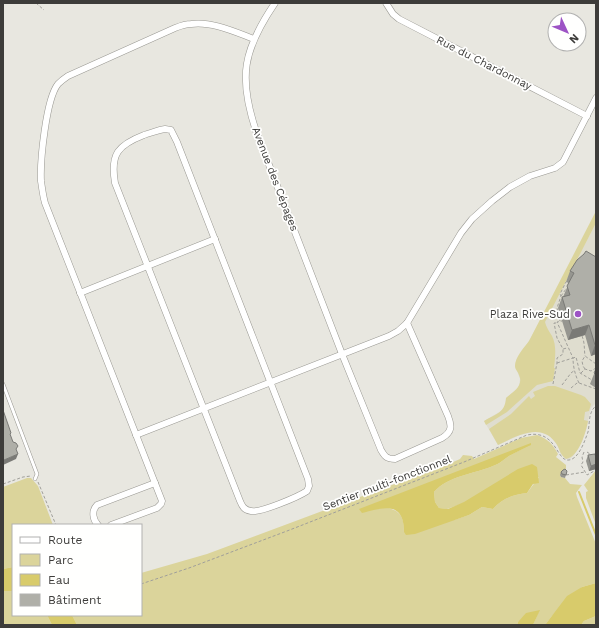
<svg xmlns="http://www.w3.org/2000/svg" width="599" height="628" viewBox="0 0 599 628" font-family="'Work Sans',sans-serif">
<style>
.built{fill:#dfddcf}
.green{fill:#dbd49b;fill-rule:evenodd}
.water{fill:#d8cb6b}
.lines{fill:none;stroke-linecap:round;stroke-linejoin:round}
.stream{stroke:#d8cb6b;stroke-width:2}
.lane-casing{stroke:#999892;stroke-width:4}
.street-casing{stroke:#999892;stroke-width:7}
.path{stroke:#a09f9a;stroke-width:1;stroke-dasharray:3 2;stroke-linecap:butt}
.lane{stroke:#fff;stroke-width:3}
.street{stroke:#fff;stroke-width:6}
.wall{fill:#969690}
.shaded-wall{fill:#7a7a76}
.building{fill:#afafa8;stroke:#7a7a76}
.poi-dot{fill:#9d53c5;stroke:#fffffe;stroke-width:1.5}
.labels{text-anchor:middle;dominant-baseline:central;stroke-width:3.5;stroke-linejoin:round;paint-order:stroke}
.street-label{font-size:11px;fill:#3d3c3a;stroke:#fffffe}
.poi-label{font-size:11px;fill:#3d3c3a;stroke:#fffffe;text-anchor:end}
</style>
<rect width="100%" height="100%" fill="#e8e7e0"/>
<path class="built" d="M596 223V403L591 408 586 430 582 441 574 455 570 459H566L560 453 559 447 550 436 537 431 520 435 498 445 484 421 501 411 505 408 506 398 517 390 519 386 520 379 515 365 517 359 529 341 535 330 549 312Z"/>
<g class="green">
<path d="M596 211V223L545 322C546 327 549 331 552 336 557 346 555 358 554 368H555L553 381 537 385 507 412 486 425 484 421C496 414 505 413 506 398 513 392 524 386 519 375 518 371 515 370 515 366 515 357 524 348 529 341Z"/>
<path d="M548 386H555L581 395 585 397 591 404 589 411 585 412 584 420 588 421C586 432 579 457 566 459 559 454 560 448 555 442 540 422 515 437 498 445L489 429 511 414 529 396 531 399 535 396 533 392Z"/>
<path d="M537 435C548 439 553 444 558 454L556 457 566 465V469L560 475 561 477 565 478 570 484 582 485 576 493 577 497 596 544V583L582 587 552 616 545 625H533L539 611 518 622 517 625H77L72 615H141V573L207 554 451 463 460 459 463 455 472 456 474 459 521 438ZM531 445C525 448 517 451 511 455 505 458 500 464 493 466 474 474 448 476 434 492L435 502 439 508 447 509 539 477 527 493C513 495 502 498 493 509L482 507 469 515 457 519 404 532C404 516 400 510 384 507Z"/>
<path d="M596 470V525L586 498V492L588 491 584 485Z"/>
<path d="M27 478H31L38 486 53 525H13V567L3 569V487Z"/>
<path d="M3 591H13V615H47L52 625H3Z"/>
<path d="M596 616V625H581L584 621Z"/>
</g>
<g class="water">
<path d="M531 443V445C525 448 518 451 511 455 505 458 500 464 493 466 474 474 448 476 434 492L435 502 439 508 448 509 464 502 518 469 532 464 537 467 539 483 533 484 527 493C513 495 502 498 493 509L482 507 469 515 415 534 406 535 404 532C404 501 384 507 362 513L359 509Z"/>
<path d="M13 567V591H3V569Z"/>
<path d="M596 583V616L584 621 581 625H545L567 596 582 587Z"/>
<path d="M540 610 533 625H517L518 622 526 613Z"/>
<path d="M47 615H72L77 625H52Z"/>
</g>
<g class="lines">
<path class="stream" d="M579 492 596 535"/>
<g class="lane-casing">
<path id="lane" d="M3 384 37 474 35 479"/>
</g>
<g class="street-casing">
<g id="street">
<path d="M275 3C243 50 238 77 256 131L342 354 381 450C385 457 387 459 395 459L442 438C452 432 452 426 448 416L407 323"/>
<path d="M386 3 393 14 399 19 587 116"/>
<path d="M165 129 171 130 177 142 308 479 309 486 307 491C298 497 260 513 251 511 244 510 242 506 240 501L115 183C110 154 118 145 144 135 151 133 158 130 165 129Z"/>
<path d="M80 293 215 239"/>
<path d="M136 435 389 336 398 331 407 323 461 233 472 219 492 201 510 187 530 176 555 168 563 162 596 98"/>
<path d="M98 525C93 520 91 511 97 505L155 483"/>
<path d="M111 525 157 508 161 504 162 501 45 203C43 196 42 188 41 181 40 161 46 99 58 84 61 81 65 78 68 76L175 28C180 26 185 24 191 24 211 21 235 32 254 39"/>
</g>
</g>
<g class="path">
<path d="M36 3 44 10"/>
<path d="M561 296 566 289"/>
<path d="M560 321 557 308 561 296 560 294 566 282"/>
<path d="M556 323H554L557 338 563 349 567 348"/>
<path d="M582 336C585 343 584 349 585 356"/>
<path d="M557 363 573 358 557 322 562 321"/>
<path d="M585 369 583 366 582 361 585 356 596 364"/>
<path d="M581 373 585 369 591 371 596 368"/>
<path d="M579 383C575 375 573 366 573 358L576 357 580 373 592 380"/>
<path d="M553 384 557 363V358L563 354V349"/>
<path d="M562 385 571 373 575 370"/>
<path d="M571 388 577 383H579L596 389"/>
<path d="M584 452 582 457 583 462 581 465 587 475 596 470"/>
<path d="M587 452 590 454"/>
<path d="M566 475 585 472"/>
<path d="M38 482 56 525"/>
<path d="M3 484 23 477 31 476"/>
<path d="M141 584 189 568 287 531 464 462 527 435C557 429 556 462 569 460 579 459 585 440 588 432 590 423 588 412 596 406"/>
</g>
<use href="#lane" class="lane"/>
<use href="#street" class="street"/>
</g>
<g class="wall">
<path d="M584 254 596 354 591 356 585 335 568 340 558 308 562 297H563L569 283 566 282 570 271Z"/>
<path d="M596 369V388L590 384Z"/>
<path d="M588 455 596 469 589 471 586 461Z"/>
<path d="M567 471 565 478 561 477 560 475 561 472Z"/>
</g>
<g class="shaded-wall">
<path d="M589 325 585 335 568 340 572 330Z"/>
<path d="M595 345H596V354L591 356Z"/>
<path d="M18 454 16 459 3 465 4 460Z"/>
<path d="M596 464V469L589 471 591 466Z"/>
</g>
<g class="building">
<path d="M586 251 596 257V345H595L589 325 572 330 562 297 570 295 567 286 574 273 570 271 577 260 584 254Z"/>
<path d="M596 369V375L594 373Z"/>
<path d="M3 410 11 433 10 434 13 442 16 443 18 446 16 449 18 454 4 460 3 458Z"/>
<path d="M595 454 596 458V464L591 466 588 455Z"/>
<path d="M565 469 567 471 566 475 562 474 561 472 563 470Z"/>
</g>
<circle class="poi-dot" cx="578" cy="314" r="4"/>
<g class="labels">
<g class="street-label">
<text transform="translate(484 63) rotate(27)">Rue du Chardonnay</text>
<text transform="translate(275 179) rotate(69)">Avenue des Cépages</text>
<text transform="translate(387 483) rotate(-21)">Sentier multi-fonctionnel</text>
</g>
<g class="poi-label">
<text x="570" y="314">Plaza Rive-Sud</text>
</g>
</g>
<rect width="599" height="628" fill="none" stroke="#3d3c3a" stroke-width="8"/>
<rect x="12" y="524" width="130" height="92" fill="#fffffe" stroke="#b1b1b0"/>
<rect x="20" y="537" width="20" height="6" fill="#ffffff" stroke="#b1b1b0"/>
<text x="48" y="544" font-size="12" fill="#3d3c3a">Route</text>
<rect x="20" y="554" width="20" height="12" fill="#dbd49b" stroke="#b1b1b0"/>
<text x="48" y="564" font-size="12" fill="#3d3c3a">Parc</text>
<rect x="20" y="574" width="20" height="12" fill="#d8cb6b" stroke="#b1b1b0"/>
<text x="48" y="584" font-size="12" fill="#3d3c3a">Eau</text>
<rect x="20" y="594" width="20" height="12" fill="#afafa8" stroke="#b1b1b0"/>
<text x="48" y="604" font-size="12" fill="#3d3c3a">Bâtiment</text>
<g transform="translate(567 32) rotate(134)"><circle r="19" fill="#fffffe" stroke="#b1b1b0"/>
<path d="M0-3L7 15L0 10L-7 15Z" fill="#9d53c5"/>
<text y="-6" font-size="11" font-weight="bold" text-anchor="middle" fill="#3d3c3a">N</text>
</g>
</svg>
